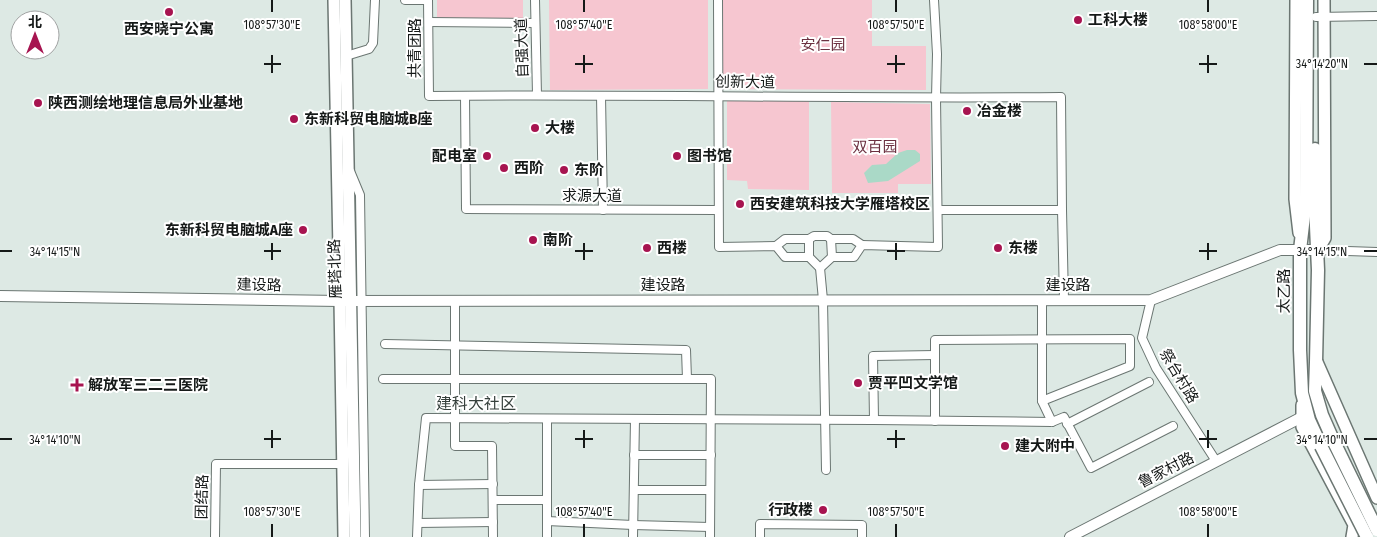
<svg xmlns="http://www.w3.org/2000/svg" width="1377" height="537" viewBox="0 0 1377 537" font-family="'Fira Sans Condensed','Noto Sans SC',sans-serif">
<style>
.green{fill:#f6c6d0}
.water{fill:#aad9c7}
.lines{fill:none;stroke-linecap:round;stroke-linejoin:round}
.minor-casing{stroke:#6b7672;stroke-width:10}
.tertiary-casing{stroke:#6b7672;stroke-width:12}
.secondary-casing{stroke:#6b7672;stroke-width:14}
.primary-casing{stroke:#6b7672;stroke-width:15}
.minor{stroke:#fff;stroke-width:8}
.tertiary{stroke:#fff;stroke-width:10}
.secondary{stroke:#fff;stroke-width:11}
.primary{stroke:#fff;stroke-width:12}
.primary-bridge-casing{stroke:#6b7672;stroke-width:15;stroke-linecap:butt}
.primary-bridge{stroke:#fff;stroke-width:12}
.ticks{fill:none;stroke:#151918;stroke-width:2}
.poi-dot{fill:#a71450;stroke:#fff;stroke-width:2}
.labels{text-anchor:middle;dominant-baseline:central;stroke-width:4;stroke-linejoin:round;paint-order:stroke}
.poi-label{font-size:15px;font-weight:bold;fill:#151918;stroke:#fff;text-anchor:start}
.park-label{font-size:15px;fill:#6c3141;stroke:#fff}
.street-label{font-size:15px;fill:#151918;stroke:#fff}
.neighbourhood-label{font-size:16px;fill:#36403c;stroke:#fff}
.ticks-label{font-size:12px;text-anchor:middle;fill:#151918;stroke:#fff;stroke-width:4;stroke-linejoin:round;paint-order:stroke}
</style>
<rect width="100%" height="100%" fill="#dde9e4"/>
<g class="green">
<rect x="437" y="0" width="86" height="18"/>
<path d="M549 0H708V89L550 90Z"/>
<path d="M721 0H872V46H926V90L721 89Z"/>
<path d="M727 100 809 101V190L748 189 747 181 727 180Z"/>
<path d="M831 102 930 104 931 184H898V193H832Z"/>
</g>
<path class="water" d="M907 150H915L920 154V161L888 181 868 183 864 173 872 165 886 164 898 153Z"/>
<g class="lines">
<g class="minor-casing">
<g id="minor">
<path d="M405 0H428"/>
<path d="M428 0 429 96C640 94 850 99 1061 97L1062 210H938"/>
<path d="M535 0 537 95"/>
<path d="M718 0 719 247 776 246 785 257H809L820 268 823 300 826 470"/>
<path d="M1316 17 1377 16"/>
<path d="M429 22 535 23"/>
<path d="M346 56 369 49 373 43 375 0"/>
<path d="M465 96 466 209 718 210"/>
<path d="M601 96 603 210"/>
<path d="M350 171 360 195 365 537"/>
<path d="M1062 210 1064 300"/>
<path d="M809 239V257"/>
<path d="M831 239 832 257"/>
<path d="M776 246 785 239H809L814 236H827L831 239H853L862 245"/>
<path d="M1318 250 1377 252"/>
<path d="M820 268 832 257H854L862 245 938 247 936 98 937 54 934 0"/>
<path d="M1042 300V401L1052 422"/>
<path d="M1151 300 1142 338 1156 368 1216 461"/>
<path d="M455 301V446H492L493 537"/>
<path d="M385 344 686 350 687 379"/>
<path d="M383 379H711L710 537"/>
<path d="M547 419V537"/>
<path d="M874 420 873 356 935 355"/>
<path d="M935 421V340L1130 339V366L1042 401"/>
<path d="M1067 424 1149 382"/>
<path d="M634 455H711"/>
<path d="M419 485 493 484"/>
<path d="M634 490H710"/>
<path d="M493 500H547"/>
<path d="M547 521 633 525 710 527"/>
<path d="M418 523 493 522"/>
<path d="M215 537 216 464H342"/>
<path d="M417 537 419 485 426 418 874 420 1052 422 1064 417 1091 468 1173 426"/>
<path d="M633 537 635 419"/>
<path d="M760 537V524L862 525V537"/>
</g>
</g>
<g class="tertiary-casing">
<g id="tertiary">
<path d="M0 296 340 301 1151 300 1280 250H1318"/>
<path d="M1070 537 1302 417"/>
</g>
</g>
<g class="secondary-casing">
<g id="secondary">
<path d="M334 0 340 301 344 537"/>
<path d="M345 0 355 537"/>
<path d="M1296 0 1295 199 1299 233"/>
<path d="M1318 250 1325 238 1324 0"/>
<path d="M1317 362 1377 498"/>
<path d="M1302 405V427L1354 525 1352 537"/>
</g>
</g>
<g class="primary-casing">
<g id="primary">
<path d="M1307 0 1306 199 1300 250V350L1302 393 1309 420 1321 446"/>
<path d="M1315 149V204L1318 270 1316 362 1315 391 1322 415 1333 440"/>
</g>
</g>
<use href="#minor" class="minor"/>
<use href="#tertiary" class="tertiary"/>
<use href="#secondary" class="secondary"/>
<use href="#primary" class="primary"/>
<g class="primary-bridge-casing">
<g id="primary-bridge">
<path d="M1333 440 1377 530"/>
<path d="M1321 446 1367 537"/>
</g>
</g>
<use href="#primary-bridge" class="primary-bridge"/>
</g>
<path class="ticks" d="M272 0V12M584 0V12M896 0V12M1208 0V12M272 55V73M584 55V73M896 55V73M1208 55V73M264 64H281M575 64H593M887 64H905M1199 64H1217M1364 64H1377M272 243V260M584 243V260M896 243V260M1208 243V260M0 251H12M264 251H281M575 251H593M887 251H905M1199 251H1217M1364 251H1377M272 430V448M584 430V448M896 430V448M1208 430V448M0 439H12M264 439H281M575 439H593M887 439H905M1199 439H1217M1364 439H1377M272 524V537M584 524V537M896 524V537M1208 524V537"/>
<g class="poi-dot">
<circle cx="169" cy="12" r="5"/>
<circle cx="1078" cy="20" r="5"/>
<circle cx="38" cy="103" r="5"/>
<circle cx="967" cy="111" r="5"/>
<circle cx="294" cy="119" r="5"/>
<circle cx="535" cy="128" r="5"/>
<circle cx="487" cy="156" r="5"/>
<circle cx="677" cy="156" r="5"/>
<circle cx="504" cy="168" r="5"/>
<circle cx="564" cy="170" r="5"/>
<circle cx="740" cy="204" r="5"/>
<circle cx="303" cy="230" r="5"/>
<circle cx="533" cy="240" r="5"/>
<circle cx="647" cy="248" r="5"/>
<circle cx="998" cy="248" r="5"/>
<circle cx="858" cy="383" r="5"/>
<path d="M74.5 377.5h5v5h5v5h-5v5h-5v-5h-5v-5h5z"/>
<circle cx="1005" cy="446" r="5"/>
<circle cx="823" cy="510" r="5"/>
</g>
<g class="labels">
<g class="poi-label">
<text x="1088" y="20">工科大楼</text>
<text x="169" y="29" text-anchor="middle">西安晓宁公寓</text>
<text x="48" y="103">陕西测绘地理信息局外业基地</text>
<text x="977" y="111">冶金楼</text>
<text x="304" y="119">东新科贸电脑城B座</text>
<text x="545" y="128">大楼</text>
<text x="477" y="156" text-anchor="end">配电室</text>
<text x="687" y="156">图书馆</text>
<text x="514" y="168">西阶</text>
<text x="574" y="170">东阶</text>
<text x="750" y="204">西安建筑科技大学雁塔校区</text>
<text x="293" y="230" text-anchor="end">东新科贸电脑城A座</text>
<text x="543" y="240">南阶</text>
<text x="657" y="248">西楼</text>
<text x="1008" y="248">东楼</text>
<text x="868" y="383">贾平凹文学馆</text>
<text x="88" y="385">解放军三二三医院</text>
<text x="1015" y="446">建大附中</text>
<text x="813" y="510" text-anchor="end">行政楼</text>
</g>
<g class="park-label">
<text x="823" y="45">安仁园</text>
<text x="875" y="147">双百园</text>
</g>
<g class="street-label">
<text transform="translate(415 48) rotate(-90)">共青团路</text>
<text transform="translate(522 48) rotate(-92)">自强大道</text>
<text transform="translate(745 82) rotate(1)">创新大道</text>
<text x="592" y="196">求源大道</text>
<text transform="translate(335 269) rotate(-92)">雁塔北路</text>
<text transform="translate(259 285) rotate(1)">建设路</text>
<text x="663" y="285">建设路</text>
<text x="1068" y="285">建设路</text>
<text transform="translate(1284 291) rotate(-90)">太乙路</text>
<text transform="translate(1179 376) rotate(59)">祭台村路</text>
<text transform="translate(1166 470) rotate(-27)">鲁家村路</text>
<text transform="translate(202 497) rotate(-89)">团结路</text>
</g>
<g class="neighbourhood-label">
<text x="476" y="403">建科大社区</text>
</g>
</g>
<g class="ticks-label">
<text x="272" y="29">108°57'30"E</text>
<text x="584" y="29">108°57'40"E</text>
<text x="896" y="29">108°57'50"E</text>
<text x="1208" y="29">108°58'00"E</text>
<text x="1322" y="68">34°14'20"N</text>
<text x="55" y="256">34°14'15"N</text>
<text x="1322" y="256">34°14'15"N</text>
<text x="55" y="444">34°14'10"N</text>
<text x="1322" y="444">34°14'10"N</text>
<text x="272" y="516">108°57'30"E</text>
<text x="584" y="516">108°57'40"E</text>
<text x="896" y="516">108°57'50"E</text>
<text x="1208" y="516">108°58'00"E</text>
</g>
<g transform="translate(35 35)"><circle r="24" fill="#ffffff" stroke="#a1a3a3"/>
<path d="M0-4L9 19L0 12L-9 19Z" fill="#a71450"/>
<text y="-8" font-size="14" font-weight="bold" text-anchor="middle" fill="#151918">北</text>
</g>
</svg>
